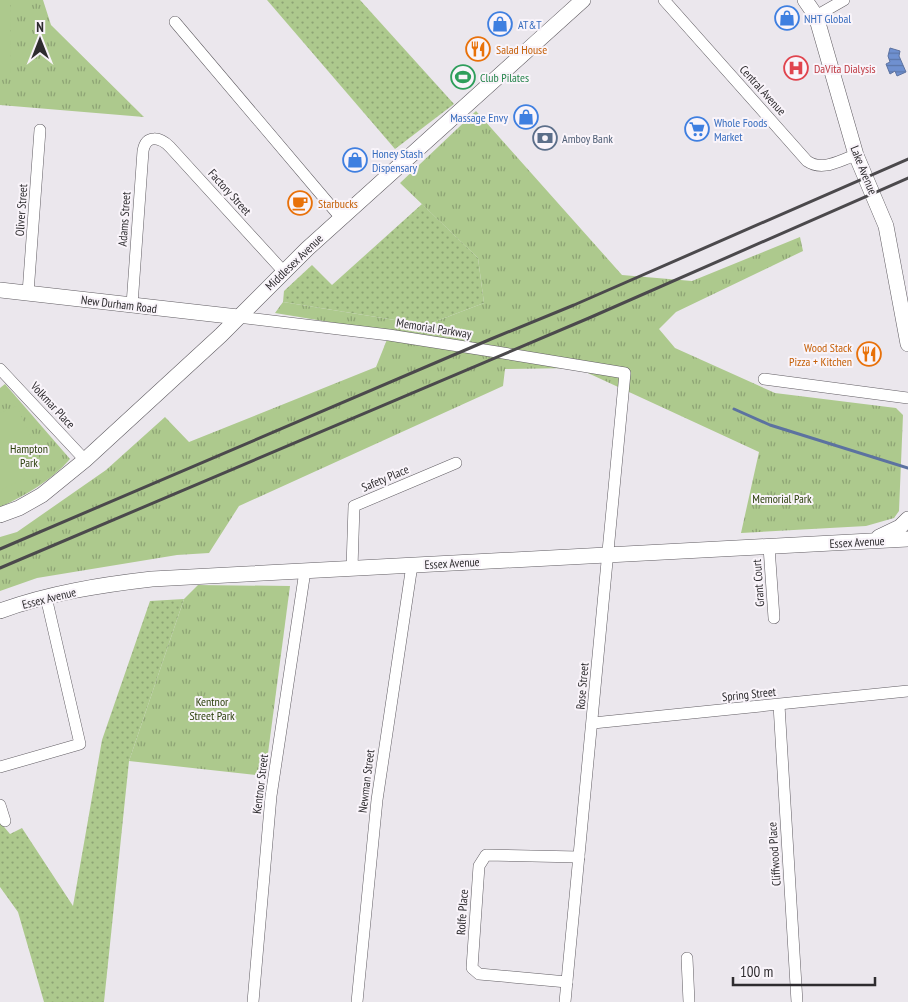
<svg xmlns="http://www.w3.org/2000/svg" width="908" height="1002" viewBox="0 0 908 1002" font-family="'PT Sans Narrow',sans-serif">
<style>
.grass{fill:url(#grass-dots)}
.park{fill:url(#park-tufts)}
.garden{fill:#adc98d}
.water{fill:url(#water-rules);stroke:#5c72a0}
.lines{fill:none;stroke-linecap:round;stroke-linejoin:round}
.stream{stroke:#5c72a0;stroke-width:3}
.street-casing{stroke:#615d63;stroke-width:12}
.secondary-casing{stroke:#615d63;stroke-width:16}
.street{stroke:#fff;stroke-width:11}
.secondary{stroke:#fff;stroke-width:15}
.rail{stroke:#4b494c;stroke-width:3}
.labels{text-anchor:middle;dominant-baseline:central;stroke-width:4;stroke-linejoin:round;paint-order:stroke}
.shop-label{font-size:12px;fill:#366cbe;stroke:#f9f4fa;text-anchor:start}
.food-label{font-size:12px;fill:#c56008;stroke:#f9f4fa;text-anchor:start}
.health-label{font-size:12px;fill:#be3a42;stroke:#f9f4fa;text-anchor:start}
.leisure-label{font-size:12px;fill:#27864d;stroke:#f9f4fa;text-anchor:start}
.street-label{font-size:12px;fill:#2e2c2f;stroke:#f9f4fa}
.service-label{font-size:12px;fill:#4e5e75;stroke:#f9f4fa;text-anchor:start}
.park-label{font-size:12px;fill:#2c400c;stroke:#f9f4fa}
</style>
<defs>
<pattern id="grass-dots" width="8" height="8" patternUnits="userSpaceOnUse" patternTransform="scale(1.25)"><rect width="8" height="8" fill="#adc98d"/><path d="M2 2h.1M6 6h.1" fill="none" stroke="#8da374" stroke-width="1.8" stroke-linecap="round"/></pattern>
<pattern id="park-tufts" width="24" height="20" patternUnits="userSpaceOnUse" patternTransform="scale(1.25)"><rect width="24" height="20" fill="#adc98d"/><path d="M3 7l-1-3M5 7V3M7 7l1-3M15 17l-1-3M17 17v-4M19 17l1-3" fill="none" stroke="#8da374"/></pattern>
<pattern id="water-rules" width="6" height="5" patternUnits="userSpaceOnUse" patternTransform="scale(1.25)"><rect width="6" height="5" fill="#6f90d0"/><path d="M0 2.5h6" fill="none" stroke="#5c76a9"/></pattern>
</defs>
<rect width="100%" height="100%" fill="#ebe7ed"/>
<g class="grass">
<path d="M267 0H360L454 104 395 149Z"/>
<path d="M422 204 478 258 484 303 426 325 283 302 284 291 312 265 332 285Z"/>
<path d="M184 599 129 761 104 1002H44L18 912 0 887V822L10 834 22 828 73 906 102 740 150 601Z"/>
</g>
<g class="park">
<path d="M0 0H43L51 25 144 117 0 105Z"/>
<path d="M476 111 622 275 692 281 800 237 803 251 676 312 659 329 675 348 775 393 896 408 903 415 899 511 894 518 866 526 741 533 759 452 577 368 505 369 503 386 239 506 209 553 177 555 37 578 0 591V537L17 532 106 470 165 417 189 442 376 367 390 332 275 313 283 302 426 325 484 303 478 258 400 183Z"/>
<path d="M5 384 70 459C52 480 25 496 0 507V388Z"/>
<path d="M198 585 290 586 265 776 129 761 184 599Z"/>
</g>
<g class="garden">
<path d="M0 0H10L11 76H0Z"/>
<path d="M17 406 45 470 0 490V413Z"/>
</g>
<path class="water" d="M890 48 900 51 899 56 906 72 897 76 895 71 890 74 886 64 890 62 888 56Z"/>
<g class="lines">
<path class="stream" d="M734 409 770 425 908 468"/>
<g class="street-casing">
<g id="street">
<path d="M664 0 807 161C823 172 840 160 856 155"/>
<path d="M816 16 844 0"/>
<path d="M175 22 341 218"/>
<path d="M28 293 40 130"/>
<path d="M132 305 143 151C146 134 160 137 170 147L284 272"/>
<path d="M238 317 389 335 497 352 625 373 565 1002"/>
<path d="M0 369 85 460"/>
<path d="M764 379 908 398"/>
<path d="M769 547 774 618"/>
<path d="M352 568 354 506 456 463"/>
<path d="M779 705 797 1002"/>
<path d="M593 723 908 691"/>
<path d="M0 767 80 744 46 597"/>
<path d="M0 805 5 821"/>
<path d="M687 958 689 1002"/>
<path d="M567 982 479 974 472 968 479 866 486 855 579 857"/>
<path d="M253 1002 271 796 305 571"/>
<path d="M357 1002 377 800 412 565"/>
</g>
</g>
<g class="secondary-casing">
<g id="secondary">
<path d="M805 0 816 16 856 155 886 226 908 344"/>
<path d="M0 290 238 317"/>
<path d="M0 515 19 508 42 495 85 460 221 335 307 249 583 0"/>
<path d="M879 537 900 527 908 519"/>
<path d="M0 611C49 593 100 585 152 579L908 539"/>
</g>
</g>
<use href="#street" class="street"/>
<use href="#secondary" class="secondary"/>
<g class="rail">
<path d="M0 549 491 339 574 305 908 159"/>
<path d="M0 568 589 318 908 178"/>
</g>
</g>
<defs>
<g id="shop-ring" transform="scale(1.25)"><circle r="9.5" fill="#f9f4fa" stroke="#3f7fe0" stroke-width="1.5"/><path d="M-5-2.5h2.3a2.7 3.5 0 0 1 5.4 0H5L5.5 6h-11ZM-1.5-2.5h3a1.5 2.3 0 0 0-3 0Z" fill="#3f7fe0"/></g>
<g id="restaurant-ring" transform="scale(1.25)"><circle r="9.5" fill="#f9f4fa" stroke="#e8710a" stroke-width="1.5"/><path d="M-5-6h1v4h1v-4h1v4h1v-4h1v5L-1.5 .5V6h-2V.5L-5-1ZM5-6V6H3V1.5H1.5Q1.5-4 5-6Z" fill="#e8710a"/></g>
<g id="hospital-ring" transform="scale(1.25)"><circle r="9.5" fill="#f9f4fa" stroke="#e0444e" stroke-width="1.5"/><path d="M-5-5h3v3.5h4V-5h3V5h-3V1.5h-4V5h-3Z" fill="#e0444e"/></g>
<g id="stadium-ring" transform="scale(1.25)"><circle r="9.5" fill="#f9f4fa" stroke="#2e9e5b" stroke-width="1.5"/><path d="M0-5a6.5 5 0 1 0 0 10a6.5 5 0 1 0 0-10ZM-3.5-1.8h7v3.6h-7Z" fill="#2e9e5b"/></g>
<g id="supermarket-ring" transform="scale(1.25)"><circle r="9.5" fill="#f9f4fa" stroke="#3f7fe0" stroke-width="1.5"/><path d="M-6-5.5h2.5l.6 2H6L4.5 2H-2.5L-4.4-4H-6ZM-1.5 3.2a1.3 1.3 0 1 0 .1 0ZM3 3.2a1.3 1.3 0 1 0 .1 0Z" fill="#3f7fe0"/></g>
<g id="bank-ring" transform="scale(1.25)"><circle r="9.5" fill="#f9f4fa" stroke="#5c6f8a" stroke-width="1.5"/><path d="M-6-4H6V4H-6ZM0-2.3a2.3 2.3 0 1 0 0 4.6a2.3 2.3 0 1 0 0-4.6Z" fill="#5c6f8a"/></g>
<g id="cafe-ring" transform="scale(1.25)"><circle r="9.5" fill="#f9f4fa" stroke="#e8710a" stroke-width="1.5"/><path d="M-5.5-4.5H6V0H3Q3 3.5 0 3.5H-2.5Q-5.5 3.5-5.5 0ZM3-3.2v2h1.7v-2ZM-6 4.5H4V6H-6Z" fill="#e8710a"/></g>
</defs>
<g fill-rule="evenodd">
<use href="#shop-ring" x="787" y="18"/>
<use href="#shop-ring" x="500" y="24"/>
<use href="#restaurant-ring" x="478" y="49"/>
<use href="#hospital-ring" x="796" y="68"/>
<use href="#stadium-ring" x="463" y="77"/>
<use href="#shop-ring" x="526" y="117"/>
<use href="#supermarket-ring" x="697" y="129"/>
<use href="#bank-ring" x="545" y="138"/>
<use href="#shop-ring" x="355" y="160"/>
<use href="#cafe-ring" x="300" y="203"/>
<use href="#restaurant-ring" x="869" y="354"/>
</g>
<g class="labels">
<g class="shop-label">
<text x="804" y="18">NHT Global</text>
<text x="518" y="24">AT&amp;T</text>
<text x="508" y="117" text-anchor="end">Massage Envy</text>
<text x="714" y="122">Whole Foods<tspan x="714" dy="14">Market</tspan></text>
<text x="372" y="153">Honey Stash<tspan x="372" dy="14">Dispensary</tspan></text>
</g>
<g class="food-label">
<text x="496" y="49">Salad House</text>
<text x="318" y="203">Starbucks</text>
<text x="852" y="347" text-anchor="end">Wood Stack<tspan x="852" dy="14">Pizza + Kitchen</tspan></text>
</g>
<g class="health-label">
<text x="814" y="68">DaVita Dialysis</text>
</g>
<g class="leisure-label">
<text x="480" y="77">Club Pilates</text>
</g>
<g class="street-label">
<text transform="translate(763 90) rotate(48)">Central Avenue</text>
<text transform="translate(864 170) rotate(68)">Lake Avenue</text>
<text transform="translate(230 192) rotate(48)">Factory Street</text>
<text transform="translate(21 210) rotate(-86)">Oliver Street</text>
<text transform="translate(124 219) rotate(-86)">Adams Street</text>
<text transform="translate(294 262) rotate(-44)">Middlesex Avenue</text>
<text transform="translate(119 304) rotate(7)">New Durham Road</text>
<text transform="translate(434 328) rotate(9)">Memorial Parkway</text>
<text transform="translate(53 405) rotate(47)">Volkmar Place</text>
<text transform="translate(385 478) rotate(-23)">Safety Place</text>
<text transform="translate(857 542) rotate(-3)">Essex Avenue</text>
<text transform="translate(452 563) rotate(-3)">Essex Avenue</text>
<text transform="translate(758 583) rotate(-94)">Grant Court</text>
<text transform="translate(49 598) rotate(-14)">Essex Avenue</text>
<text transform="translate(582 686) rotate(-85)">Rose Street</text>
<text transform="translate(749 694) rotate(-6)">Spring Street</text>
<text transform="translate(366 781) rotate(-83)">Newman Street</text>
<text transform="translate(260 784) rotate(-83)">Kentnor Street</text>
<text transform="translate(774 854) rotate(-94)">Cliffwood Place</text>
<text transform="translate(462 912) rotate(-86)">Rolfe Place</text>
</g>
<g class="service-label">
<text x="562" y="138">Amboy Bank</text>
</g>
<g class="park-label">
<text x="29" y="448">Hampton<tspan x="29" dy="14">Park</tspan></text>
<text x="782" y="498">Memorial Park</text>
<text x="212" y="701">Kentnor<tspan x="212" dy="14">Street Park</tspan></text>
</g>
</g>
<g transform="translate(40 40)" stroke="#f9f4fa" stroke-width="4" paint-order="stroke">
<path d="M0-4L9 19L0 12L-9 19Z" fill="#2e2c2f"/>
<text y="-8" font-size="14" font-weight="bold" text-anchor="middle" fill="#2e2c2f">N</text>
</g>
<path d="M733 977v8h142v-8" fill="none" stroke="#2e2c2f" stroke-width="2.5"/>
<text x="740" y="977" font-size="15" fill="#2e2c2f" stroke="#f9f4fa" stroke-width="4" paint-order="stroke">100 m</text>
</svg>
